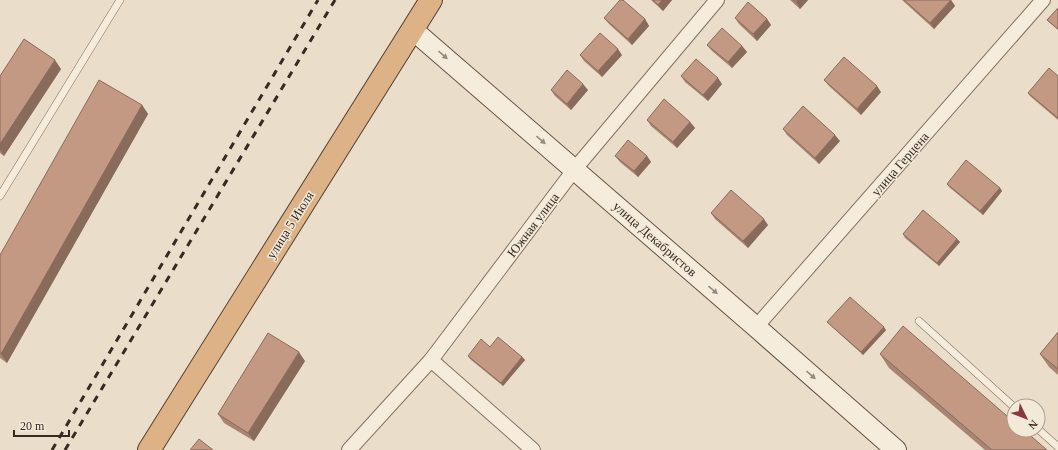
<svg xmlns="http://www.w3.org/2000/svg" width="1058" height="450" viewBox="0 0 1058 450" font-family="'Times New Roman',serif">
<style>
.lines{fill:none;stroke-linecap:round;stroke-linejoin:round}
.service-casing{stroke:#857060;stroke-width:8}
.minor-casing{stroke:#857060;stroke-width:16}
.secondary-casing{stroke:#675243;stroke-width:22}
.trunk-casing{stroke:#544033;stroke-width:24}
.service{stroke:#f6ecdc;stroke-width:7}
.minor{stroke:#f6ecdc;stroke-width:14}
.secondary{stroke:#f6ecdc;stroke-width:20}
.trunk{stroke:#dcb286;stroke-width:22}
.rail{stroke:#372a22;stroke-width:3;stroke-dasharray:7 7;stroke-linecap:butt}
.wall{fill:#a98472}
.shaded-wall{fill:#896b5c}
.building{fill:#c49984;stroke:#896b5c}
.oneway{fill:#968b7f}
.labels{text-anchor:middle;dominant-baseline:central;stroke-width:3;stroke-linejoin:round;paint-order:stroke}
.street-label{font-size:13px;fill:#372a22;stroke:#f3e9d9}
</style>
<rect width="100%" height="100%" fill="#eadeca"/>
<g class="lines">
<g class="service-casing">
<g id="service">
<path d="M0 196 120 0"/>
<path d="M919 321 1014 407"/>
<path d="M1038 429 1058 447"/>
</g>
</g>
<g class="minor-casing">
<g id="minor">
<path d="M756 327 1043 0"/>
<path d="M431 360 533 450"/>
<path d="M349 450 431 360 574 170 717 0"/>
</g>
</g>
<g class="secondary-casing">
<path id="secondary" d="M413 30 756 327 896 450"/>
</g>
<g class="trunk-casing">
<path id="trunk" d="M149 450 431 0"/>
</g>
<use href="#service" class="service"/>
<use href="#minor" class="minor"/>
<use href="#secondary" class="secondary"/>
<use href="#trunk" class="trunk"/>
<g class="rail">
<path d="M52 450 318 0"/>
<path d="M65 450 335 0"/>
</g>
</g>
<g class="wall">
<path d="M651 0H672L663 11Z"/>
<path d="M790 0H808L800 9Z"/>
<path d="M902 0H951L955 6 934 29Z"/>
<path d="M1058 8V30L1050 23 1047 20Z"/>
<path d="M604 18 645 19 649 26 632 45 609 24Z"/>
<path d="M735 18 767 19 771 25 757 41 739 24Z"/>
<path d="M707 45 742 46 747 52 732 68 712 51Z"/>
<path d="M580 55H622L602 77 584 61Z"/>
<path d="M61 69 4 156 0 153V76Z"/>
<path d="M681 76 722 84 708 101 685 82Z"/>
<path d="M1058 76V120L1030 96 1028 93Z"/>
<path d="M824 80 881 92 861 115 829 86Z"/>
<path d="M551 90H588L571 110 555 96Z"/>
<path d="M142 105 148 114 7 363 0 358V255Z"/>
<path d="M647 120 690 122 695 128 677 148 651 126Z"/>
<path d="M783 129 840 141 819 164 787 135Z"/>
<path d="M615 156H647L651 162 638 177 620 162Z"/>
<path d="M947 184 1000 188 1002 191 983 215 949 187Z"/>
<path d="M711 213 768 225 748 248 715 219Z"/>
<path d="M903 234 957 239 960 242 939 266 905 238Z"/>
<path d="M827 322 886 330 863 355 830 325Z"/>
<path d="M1058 332V375L1049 367 1040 354Z"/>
<path d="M490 347 522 357 525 360 503 386 470 359 468 356Z"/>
<path d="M880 354 1047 450H985L889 368Z"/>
<path d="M305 361 254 441 224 423 218 414Z"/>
</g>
<g class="shaded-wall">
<path d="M662 0H672L663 11 658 5Z"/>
<path d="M798 0H808L800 9 796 2Z"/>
<path d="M951 0 955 6 934 29 930 23Z"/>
<path d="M645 19 649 26 632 45 628 39Z"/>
<path d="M767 19 771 25 757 41 753 34Z"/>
<path d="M742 46 747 52 732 68 728 62Z"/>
<path d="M618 49 622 55 602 77 598 71Z"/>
<path d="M55 60 61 69 4 156 0 150V144Z"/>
<path d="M718 78 722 84 708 101 703 95Z"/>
<path d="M583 84 588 90 571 110 567 104Z"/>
<path d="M877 86 881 92 861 115 857 109Z"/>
<path d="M142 105 148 114 7 363 1 354Z"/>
<path d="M690 122 695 128 677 148 673 142Z"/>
<path d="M835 135 840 141 819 164 815 158Z"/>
<path d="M647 156 651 162 638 177 634 171Z"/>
<path d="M1000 188 1002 191 983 215 980 211Z"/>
<path d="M764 219 768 225 748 248 743 241Z"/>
<path d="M957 239 960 242 939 266 937 263Z"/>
<path d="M884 327 886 330 863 355 861 352Z"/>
<path d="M299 352 305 361 254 441 248 433Z"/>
<path d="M522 357 525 360 503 386 501 383Z"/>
</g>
<g class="building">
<path d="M620 0H623L645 19 628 39 604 18Z"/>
<path d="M653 0H662L658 5Z"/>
<path d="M793 0H798L796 2Z"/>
<path d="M904 0H951L930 23Z"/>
<path d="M748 2 767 19 753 34 735 18Z"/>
<path d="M1058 8V29L1047 20Z"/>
<path d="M722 28 742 46 728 62 707 45Z"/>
<path d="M600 33 618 49 598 71 580 55Z"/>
<path d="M24 39 55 60 0 144V76Z"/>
<path d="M844 57 877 86 857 109 824 80Z"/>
<path d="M696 59 718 78 703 95 681 76Z"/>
<path d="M1049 68 1058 76V118L1028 93Z"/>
<path d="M567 70 583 84 567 104 551 90Z"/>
<path d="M99 80 142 105 1 354 0 353V255Z"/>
<path d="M664 99 690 122 673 142 647 120Z"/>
<path d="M803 106 835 135 815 158 783 129Z"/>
<path d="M628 140 647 156 634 171 615 156Z"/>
<path d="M966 160 1000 188 980 211 947 184Z"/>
<path d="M731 190 764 219 743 241 711 213Z"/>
<path d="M923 210 957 239 937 263 903 234Z"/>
<path d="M850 297 884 327 861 352 827 322Z"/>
<path d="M903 326 1014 422V430H1024L1047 450H992L880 354Z"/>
<path d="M1058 332V369L1040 354Z"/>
<path d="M268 333 299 352 248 433 218 414Z"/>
<path d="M498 337 522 357 501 383 468 356 481 339 490 347Z"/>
<path d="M199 439 213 450H190Z"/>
</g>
<defs><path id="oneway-solid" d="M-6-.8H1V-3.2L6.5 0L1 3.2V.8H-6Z"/></defs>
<g class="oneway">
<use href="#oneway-solid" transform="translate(443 55) rotate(41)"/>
<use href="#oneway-solid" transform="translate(541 140) rotate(41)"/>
<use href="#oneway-solid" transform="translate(713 290) rotate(41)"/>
<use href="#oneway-solid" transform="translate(811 375) rotate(41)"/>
</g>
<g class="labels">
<g class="street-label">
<text transform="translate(900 164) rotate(-49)">улица Герцена</text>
<text transform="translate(290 225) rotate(-58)">улица 5 Июля</text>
<text transform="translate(533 225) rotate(-53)">Южная улица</text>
<text transform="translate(655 239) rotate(41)">улица Декабристов</text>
</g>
</g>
<g transform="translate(1026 418) rotate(133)"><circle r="19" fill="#f3e9d9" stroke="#a89d90"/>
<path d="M0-3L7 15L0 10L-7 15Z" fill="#8e363f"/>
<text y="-6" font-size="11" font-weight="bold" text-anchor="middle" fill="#372a22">N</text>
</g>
<path d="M14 430v6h55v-6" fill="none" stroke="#372a22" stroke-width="2"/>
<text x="20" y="430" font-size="12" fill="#372a22" stroke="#f3e9d9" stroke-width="3" paint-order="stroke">20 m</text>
</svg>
